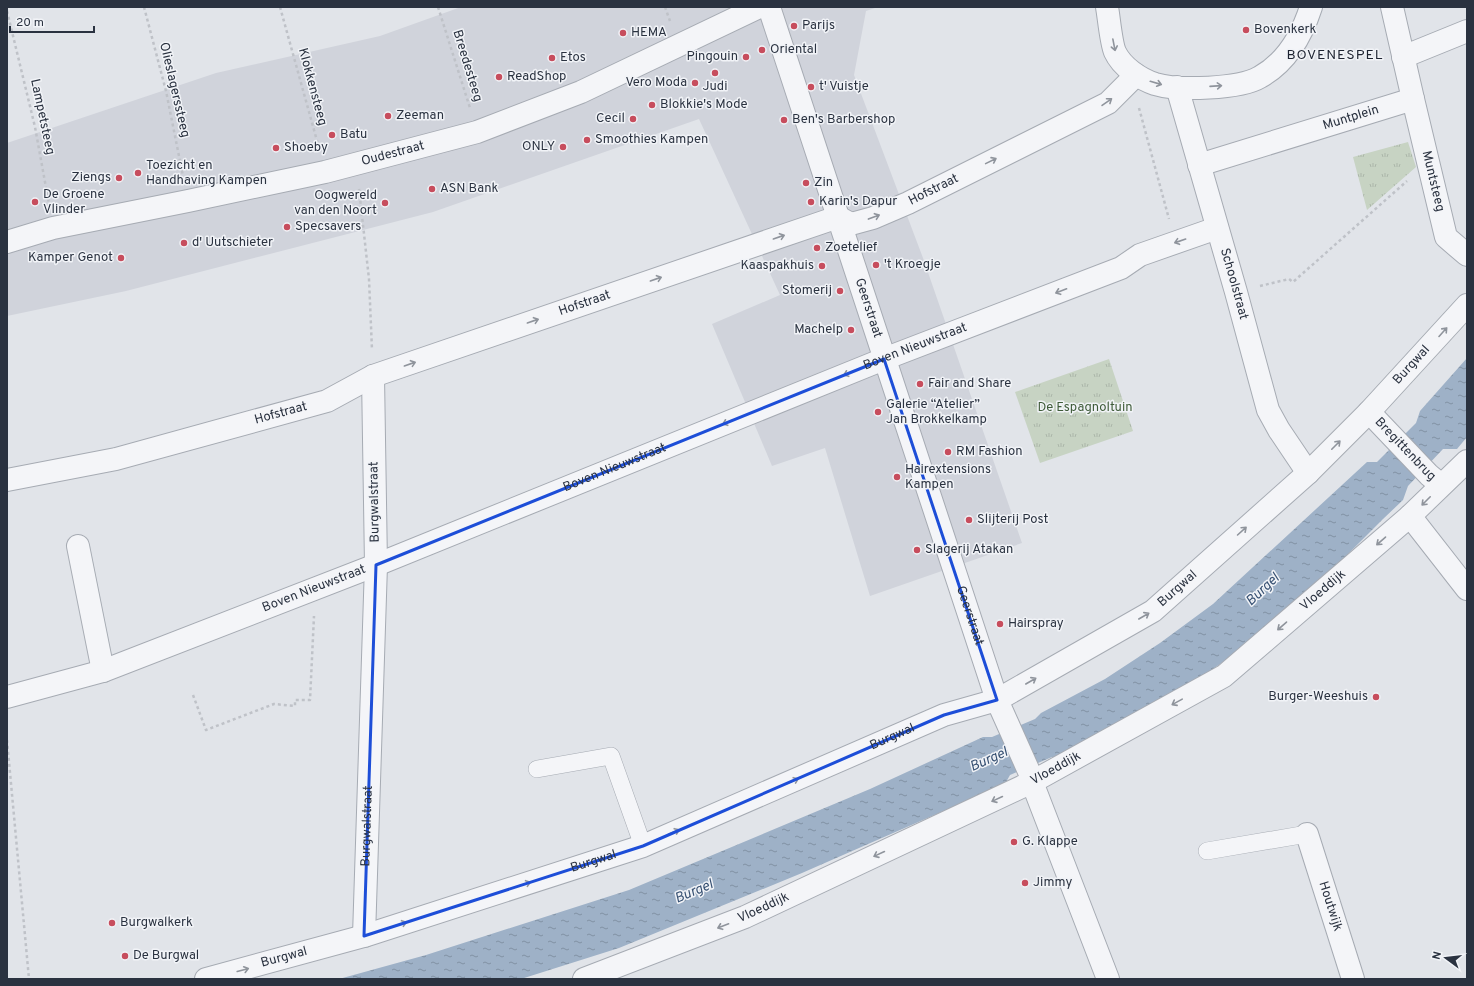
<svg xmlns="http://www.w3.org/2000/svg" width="1474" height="986" viewBox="0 0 1474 986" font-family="Overpass,sans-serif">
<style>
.built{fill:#d0d3db}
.park{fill:url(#park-tufts)}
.water{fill:url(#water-ripples)}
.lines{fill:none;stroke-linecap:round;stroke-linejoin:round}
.lane-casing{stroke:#a6abb3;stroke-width:18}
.street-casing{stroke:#a6abb3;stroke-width:24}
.path{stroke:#bfc2c8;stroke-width:2.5;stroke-dasharray:3 3;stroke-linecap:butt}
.lane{stroke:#f4f5f8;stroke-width:17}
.street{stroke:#f4f5f8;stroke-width:22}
.oneway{stroke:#8f949c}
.marked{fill:none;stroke:#1d4ed8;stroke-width:3;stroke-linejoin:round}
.poi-dot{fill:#c74d5d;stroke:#f1f3f7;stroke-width:1.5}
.labels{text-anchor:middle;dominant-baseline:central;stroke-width:3;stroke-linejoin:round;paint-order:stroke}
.poi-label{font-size:13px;fill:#2a3240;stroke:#f1f3f7;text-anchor:start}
.street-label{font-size:13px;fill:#2a3240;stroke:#f1f3f7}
.park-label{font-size:13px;fill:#3e5b38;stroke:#f1f3f7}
.neighbourhood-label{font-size:14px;letter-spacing:1px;fill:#1d2331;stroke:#f1f3f7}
.water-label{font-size:14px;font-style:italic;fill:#365072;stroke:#f1f3f7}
</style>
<defs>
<pattern id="park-tufts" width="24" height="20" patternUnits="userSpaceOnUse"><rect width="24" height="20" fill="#c7d3c3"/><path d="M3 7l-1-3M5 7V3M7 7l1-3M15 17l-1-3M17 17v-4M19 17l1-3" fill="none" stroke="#abb6a9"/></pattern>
<pattern id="water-ripples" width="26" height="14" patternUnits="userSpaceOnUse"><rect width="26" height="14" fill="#9eb1c7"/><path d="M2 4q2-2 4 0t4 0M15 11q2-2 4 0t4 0" fill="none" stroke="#8191a3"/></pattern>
</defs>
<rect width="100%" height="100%" fill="#e1e4e9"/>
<path class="built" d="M461 7H878L866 11 854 75 923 258 1022 543 870 596 825 448 772 466 712 324 780 295 699 119 433 212 126 291 7 316V143L216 73 380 36Z"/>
<g class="park">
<path d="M1408 142 1416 167 1367 210 1353 157Z"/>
<path d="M1109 359 1133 431 1040 463 1015 392Z"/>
</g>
<path class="water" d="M1467 358V437L1457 449H1443L1408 486 1403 500 1382 520 1335 567 1238 651 1184 690 1061 757H1052L1010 775 1005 784 802 873 619 948 521 979H339L426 955 629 890 870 789 983 737H992L1035 719 1041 713 1105 679 1160 643 1213 604 1367 462H1377L1416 423 1420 411Z"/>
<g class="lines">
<g class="lane-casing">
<g id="lane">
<path d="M537 769 611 756 643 846"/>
<path d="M1207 851 1307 834"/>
</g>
</g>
<g class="street-casing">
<g id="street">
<path id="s1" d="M769 7 997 700 1031 776 1032 782 1108 979"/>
<path d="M1107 7C1109 18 1111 43 1115 52 1122 67 1140 79 1155 84 1178 91 1240 89 1260 77 1287 62 1302 35 1311 7"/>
<path id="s2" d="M1392 7 1413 99 1446 237 1467 255"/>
<path d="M1403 57 1467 31"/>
<path id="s3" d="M1177 87 1236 292 1268 410 1279 430 1308 473"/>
<path id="s4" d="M1199 165 1413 99"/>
<path id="s5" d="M7 242 53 228 188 201 325 172 477 132 581 92 759 7"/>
<path id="s6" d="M1369 412 1429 475 1441 485"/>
<path id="s7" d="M7 480 116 459 327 401 373 376 838 217 851 224 873 218 908 203 1108 103 1136 75"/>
<path d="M1410 516 1467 589"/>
<path d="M78 546 103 671"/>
<path id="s8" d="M7 697 103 671 376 565 884 359 1121 268 1140 255 1217 228"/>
<path id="s9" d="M1307 834 1353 979"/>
<path id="s10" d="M364 936 376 565 373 376"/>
<path id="s11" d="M206 979 364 936 643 846 944 715 997 700 1153 611 1308 473 1369 412 1467 305"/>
<path id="s12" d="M584 979 745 917 1032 782 1224 676 1410 516 1467 461"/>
</g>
</g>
<g class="path">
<path d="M144 7 166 91 183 176"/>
<path d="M280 7 319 148"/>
<path d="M438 7 470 108"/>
<path d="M665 7 670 21"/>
<path d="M7 11 35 127 49 204"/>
<path d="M1139 108 1169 219"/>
<path d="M359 189 369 279 372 350"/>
<path d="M1260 286 1289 279 1293 282 1407 181"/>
<path d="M193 695 206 730 274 704 295 706V700H310L314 616"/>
<path d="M7 740 29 979"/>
</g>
<use href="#lane" class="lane"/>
<use href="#street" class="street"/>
</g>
<defs><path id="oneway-shaft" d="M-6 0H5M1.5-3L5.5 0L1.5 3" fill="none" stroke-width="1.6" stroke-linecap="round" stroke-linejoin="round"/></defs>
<g class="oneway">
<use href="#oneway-shaft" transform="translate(1114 45) rotate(79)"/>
<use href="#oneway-shaft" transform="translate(1156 83) rotate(16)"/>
<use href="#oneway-shaft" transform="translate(1216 86) rotate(-4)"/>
<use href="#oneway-shaft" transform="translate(1107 102) rotate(-35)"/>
<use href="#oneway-shaft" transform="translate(991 161) rotate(-26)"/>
<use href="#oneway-shaft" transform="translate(874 217) rotate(-20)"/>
<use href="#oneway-shaft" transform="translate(779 237) rotate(-19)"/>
<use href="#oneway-shaft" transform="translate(1180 241) rotate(161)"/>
<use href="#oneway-shaft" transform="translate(656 279) rotate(-19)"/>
<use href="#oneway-shaft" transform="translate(1061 291) rotate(159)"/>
<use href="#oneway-shaft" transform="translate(533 321) rotate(-19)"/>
<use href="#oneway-shaft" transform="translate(1443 332) rotate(-48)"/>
<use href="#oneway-shaft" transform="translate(410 364) rotate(-19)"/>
<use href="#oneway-shaft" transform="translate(849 373) rotate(158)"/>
<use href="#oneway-shaft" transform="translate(728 422) rotate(158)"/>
<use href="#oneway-shaft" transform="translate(1336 445) rotate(-45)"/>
<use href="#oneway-shaft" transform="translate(1426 501) rotate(135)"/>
<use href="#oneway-shaft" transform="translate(1242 531) rotate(-42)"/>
<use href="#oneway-shaft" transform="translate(1381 541) rotate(139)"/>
<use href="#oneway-shaft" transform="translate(1144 616) rotate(-30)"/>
<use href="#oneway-shaft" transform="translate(1282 626) rotate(139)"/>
<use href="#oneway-shaft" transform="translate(1031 681) rotate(-30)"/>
<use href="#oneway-shaft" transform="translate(1177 702) rotate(151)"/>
<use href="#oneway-shaft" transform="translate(793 781) rotate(-23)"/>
<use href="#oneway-shaft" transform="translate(997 799) rotate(155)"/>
<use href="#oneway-shaft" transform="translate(674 832) rotate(-23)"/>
<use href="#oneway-shaft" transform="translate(879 854) rotate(155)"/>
<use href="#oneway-shaft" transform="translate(525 884) rotate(-18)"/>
<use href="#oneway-shaft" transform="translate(401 924) rotate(-18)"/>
<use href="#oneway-shaft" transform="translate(723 926) rotate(159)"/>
<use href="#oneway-shaft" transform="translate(243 970) rotate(-15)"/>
</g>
<path class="marked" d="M884 359 997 700 944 715 643 846 364 936 376 565Z"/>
<g class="poi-dot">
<circle cx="794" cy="26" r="4"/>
<circle cx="1246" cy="30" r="4"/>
<circle cx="623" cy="33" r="4"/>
<circle cx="762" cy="50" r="4"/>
<circle cx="746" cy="57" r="4"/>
<circle cx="552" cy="58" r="4"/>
<circle cx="715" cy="73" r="4"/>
<circle cx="499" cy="77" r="4"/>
<circle cx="695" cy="83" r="4"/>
<circle cx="811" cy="87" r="4"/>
<circle cx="652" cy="105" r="4"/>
<circle cx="388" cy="116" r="4"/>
<circle cx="633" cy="119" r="4"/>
<circle cx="784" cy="120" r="4"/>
<circle cx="332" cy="135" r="4"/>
<circle cx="587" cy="140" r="4"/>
<circle cx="563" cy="147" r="4"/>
<circle cx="276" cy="148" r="4"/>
<circle cx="138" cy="173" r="4"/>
<circle cx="119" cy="178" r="4"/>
<circle cx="806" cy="183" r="4"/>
<circle cx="432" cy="189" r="4"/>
<circle cx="35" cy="202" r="4"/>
<circle cx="811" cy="202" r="4"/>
<circle cx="385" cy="203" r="4"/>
<circle cx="287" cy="227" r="4"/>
<circle cx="184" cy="243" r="4"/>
<circle cx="817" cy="248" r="4"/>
<circle cx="121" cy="258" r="4"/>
<circle cx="876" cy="265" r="4"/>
<circle cx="822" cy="266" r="4"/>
<circle cx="840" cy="291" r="4"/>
<circle cx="851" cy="330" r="4"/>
<circle cx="920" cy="384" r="4"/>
<circle cx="878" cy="412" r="4"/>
<circle cx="948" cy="452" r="4"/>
<circle cx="897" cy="477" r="4"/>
<circle cx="969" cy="520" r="4"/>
<circle cx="917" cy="550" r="4"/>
<circle cx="1000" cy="624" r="4"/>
<circle cx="1376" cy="697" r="4"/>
<circle cx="1014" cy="842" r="4"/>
<circle cx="1025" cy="883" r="4"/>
<circle cx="112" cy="923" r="4"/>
<circle cx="125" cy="956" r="4"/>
</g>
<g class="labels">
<g class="poi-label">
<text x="802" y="26">Parijs</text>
<text x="1254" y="30">Bovenkerk</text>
<text x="631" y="33">HEMA</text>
<text x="770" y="50">Oriental</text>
<text x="738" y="57" text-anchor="end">Pingouin</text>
<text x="560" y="58">Etos</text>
<text x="507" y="77">ReadShop</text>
<text x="687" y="83" text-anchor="end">Vero Moda</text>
<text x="715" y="87" text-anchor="middle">Judi</text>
<text x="819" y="87">t' Vuistje</text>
<text x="660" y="105">Blokkie's Mode</text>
<text x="396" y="116">Zeeman</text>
<text x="625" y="119" text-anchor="end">Cecil</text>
<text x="792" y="120">Ben's Barbershop</text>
<text x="340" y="135">Batu</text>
<text x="595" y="140">Smoothies Kampen</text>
<text x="555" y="147" text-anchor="end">ONLY</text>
<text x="284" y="148">Shoeby</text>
<text x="146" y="166">Toezicht en<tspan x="146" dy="15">Handhaving Kampen</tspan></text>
<text x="111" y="178" text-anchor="end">Ziengs</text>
<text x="814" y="183">Zin</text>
<text x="440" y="189">ASN Bank</text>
<text x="43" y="195">De Groene<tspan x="43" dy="15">Vlinder</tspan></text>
<text x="377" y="196" text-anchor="end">Oogwereld<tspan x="377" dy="15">van den Noort</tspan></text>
<text x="819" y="202">Karin's Dapur</text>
<text x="295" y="227">Specsavers</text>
<text x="192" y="243">d' Uutschieter</text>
<text x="825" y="248">Zoetelief</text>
<text x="113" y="258" text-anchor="end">Kamper Genot</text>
<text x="884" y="265">'t Kroegje</text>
<text x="814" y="266" text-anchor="end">Kaaspakhuis</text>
<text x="832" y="291" text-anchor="end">Stomerij</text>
<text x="843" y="330" text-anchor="end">Machelp</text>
<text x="928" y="384">Fair and Share</text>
<text x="886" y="405">Galerie “Atelier”<tspan x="886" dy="15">Jan Brokkelkamp</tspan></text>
<text x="956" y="452">RM Fashion</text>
<text x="905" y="470">Hairextensions<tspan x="905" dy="15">Kampen</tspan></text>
<text x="977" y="520">Slijterij Post</text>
<text x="925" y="550">Slagerij Atakan</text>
<text x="1008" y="624">Hairspray</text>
<text x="1368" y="697" text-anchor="end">Burger-Weeshuis</text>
<text x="1022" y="842">G. Klappe</text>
<text x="1033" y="883">Jimmy</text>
<text x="120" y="923">Burgwalkerk</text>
<text x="133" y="956">De Burgwal</text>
</g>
<g class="street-label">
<text transform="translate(467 66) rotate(73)">Breedesteeg</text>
<text transform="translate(312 87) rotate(75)">Klokkensteeg</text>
<text transform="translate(174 90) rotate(77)">Olieslagerssteeg</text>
<text transform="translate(42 117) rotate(78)">Lampetsteeg</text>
<text stroke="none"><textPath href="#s4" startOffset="159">Muntplein</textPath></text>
<text stroke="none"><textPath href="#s5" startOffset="396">Oudestraat</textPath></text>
<text stroke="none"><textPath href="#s2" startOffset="179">Muntsteeg</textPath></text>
<text stroke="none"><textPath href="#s7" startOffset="978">Hofstraat</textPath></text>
<text stroke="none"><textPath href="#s3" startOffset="205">Schoolstraat</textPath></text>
<text stroke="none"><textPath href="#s7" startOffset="606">Hofstraat</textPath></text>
<text stroke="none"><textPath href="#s1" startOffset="317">Geerstraat</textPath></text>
<text stroke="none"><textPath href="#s8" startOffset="974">Boven Nieuwstraat</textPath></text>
<text stroke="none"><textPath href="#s11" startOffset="1377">Burgwal</textPath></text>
<text stroke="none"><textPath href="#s7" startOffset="282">Hofstraat</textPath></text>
<text stroke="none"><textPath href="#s6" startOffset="52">Bregittenbrug</textPath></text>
<text stroke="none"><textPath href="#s8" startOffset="650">Boven Nieuwstraat</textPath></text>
<text transform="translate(375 502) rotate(-91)">Burgwalstraat</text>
<text stroke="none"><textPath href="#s8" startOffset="326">Boven Nieuwstraat</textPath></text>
<text stroke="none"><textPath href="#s11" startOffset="1053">Burgwal</textPath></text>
<text stroke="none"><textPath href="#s12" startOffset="840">Vloeddijk</textPath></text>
<text stroke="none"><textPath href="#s1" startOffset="641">Geerstraat</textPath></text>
<text stroke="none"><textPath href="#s11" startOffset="729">Burgwal</textPath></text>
<text stroke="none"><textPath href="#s12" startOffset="517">Vloeddijk</textPath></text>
<text stroke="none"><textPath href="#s10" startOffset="110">Burgwalstraat</textPath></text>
<text stroke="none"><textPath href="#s11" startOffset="405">Burgwal</textPath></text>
<text stroke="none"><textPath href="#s9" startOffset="76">Houtwijk</textPath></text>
<text stroke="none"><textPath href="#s12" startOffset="193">Vloeddijk</textPath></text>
<text stroke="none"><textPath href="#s11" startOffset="81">Burgwal</textPath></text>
</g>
<g class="park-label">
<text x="1085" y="408">De Espagnoltuin</text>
</g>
<g class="neighbourhood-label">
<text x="1335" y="55">BOVENESPEL</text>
</g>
<g class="water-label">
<text transform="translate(1263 590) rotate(-43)">Burgel</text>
<text transform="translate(989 760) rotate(-24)">Burgel</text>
<text transform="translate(694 892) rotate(-23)">Burgel</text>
</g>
</g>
<rect width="1474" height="986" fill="none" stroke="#2a3240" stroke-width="16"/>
<g transform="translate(1446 958) rotate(285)" stroke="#f1f3f7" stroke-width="3" paint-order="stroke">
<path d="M0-3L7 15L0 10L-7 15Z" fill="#2a3240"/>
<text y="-6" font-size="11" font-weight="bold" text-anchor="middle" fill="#2a3240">N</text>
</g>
<path d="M10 26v6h84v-6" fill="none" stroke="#2a3240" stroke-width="2"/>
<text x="16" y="26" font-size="12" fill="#2a3240" stroke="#f1f3f7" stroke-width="3" paint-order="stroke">20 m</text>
</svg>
